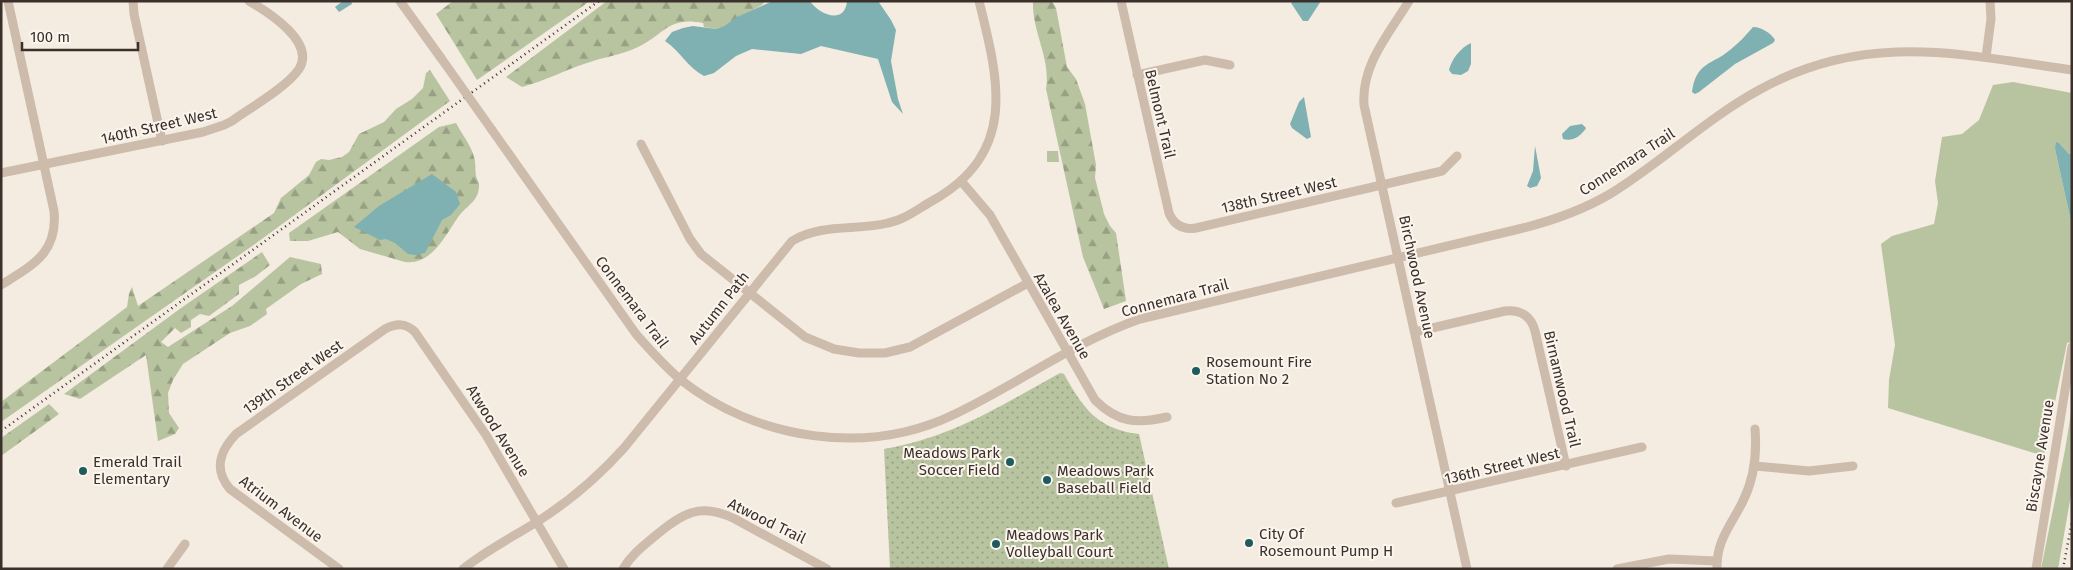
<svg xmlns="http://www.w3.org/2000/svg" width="2073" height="570" viewBox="0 0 2073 570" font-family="'Fira Sans',sans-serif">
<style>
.grass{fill:#b8c4a0}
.forest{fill:url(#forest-firs)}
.park{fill:url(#park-dots)}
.water{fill:#7fb0b2}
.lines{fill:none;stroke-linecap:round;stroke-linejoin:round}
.minor{stroke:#cdbbac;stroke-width:9}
.rail{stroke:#3b302b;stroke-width:2.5;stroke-dasharray:1 4;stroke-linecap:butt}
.minor-bridge{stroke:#cdbbac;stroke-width:9}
.poi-dot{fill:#1f5a5e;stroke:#fbf5ee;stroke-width:2}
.labels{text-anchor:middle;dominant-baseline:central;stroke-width:4;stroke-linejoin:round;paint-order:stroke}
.street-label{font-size:15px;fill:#3b302b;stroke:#fbf5ee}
.poi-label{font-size:15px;fill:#3b302b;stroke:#fbf5ee;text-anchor:start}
</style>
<defs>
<pattern id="forest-firs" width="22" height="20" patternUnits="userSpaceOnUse" patternTransform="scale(1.25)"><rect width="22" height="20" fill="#b8c4a0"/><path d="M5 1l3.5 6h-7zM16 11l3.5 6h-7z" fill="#97a083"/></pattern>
<pattern id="park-dots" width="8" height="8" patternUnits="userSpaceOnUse" patternTransform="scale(1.25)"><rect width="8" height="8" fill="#b8c4a0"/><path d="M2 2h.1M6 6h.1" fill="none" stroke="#97a083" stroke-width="1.8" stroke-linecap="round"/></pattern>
</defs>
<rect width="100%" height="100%" fill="#f4ebe1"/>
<g class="grass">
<path d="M2013 82 2072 93V153L2069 154 2059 143 2055 149 2072 226V342L2067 343 2044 456 1888 408 1889 380 1895 345 1881 244 1892 236 1934 224 1938 203 1935 181 1942 137 1962 134 1979 120 1993 85Z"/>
<path d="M1047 151H1058L1059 162H1047Z"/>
<path d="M2072 407V489L2058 569H2041L2065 450Z"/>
</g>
<g class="forest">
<path d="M453 1H590L477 80 436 14Z"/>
<path d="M607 1H765L762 5 724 26 716 29 704 27 703 23C668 16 665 34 638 47 622 55 603 57 587 63 565 70 545 81 522 87L506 77Z"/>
<path d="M1035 1H1052L1056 8 1067 67 1076 79 1085 104 1096 165 1095 178 1104 214 1110 226 1116 233 1126 301 1104 309 1083 257 1046 89C1051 58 1032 32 1033 2Z"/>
<path d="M430 70 450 101 255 244 1 422V402L127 307 129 294 132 287 138 306 274 213 281 198 309 175 316 162 321 159 329 160 342 157 349 152 359 134 384 122 396 109 412 99 423 88 426 73Z"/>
<path d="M456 123C461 133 471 145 474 157 476 163 475 170 476 176 477 180 480 183 479 187 478 202 466 206 458 217 445 236 432 265 405 262L360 249 338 232 308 241H290L289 233 439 127Z"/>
<path d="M262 252 270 265 256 276 239 285V294L209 316 200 314 191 320V327L181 333 175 328 161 342 168 347 232 306 290 257 321 264 322 274 301 284 266 309 267 314 250 326 230 333 183 364 173 380 168 393 169 413 179 428 175 434 158 441 146 355 80 399 64 394 181 308Z"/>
<path d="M49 404 59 414 1 456V438Z"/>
</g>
<path class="park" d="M1060 373 1064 374C1083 408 1097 429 1139 434L1169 569 890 568 884 449C951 438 1002 405 1060 373Z"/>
<g class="water">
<path d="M343 1H351L352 4 339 12 335 7Z"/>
<path d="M773 1H810C819 15 845 25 847 1H878L891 20 896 30 891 61 898 99 903 114 892 102 878 59 821 46 801 54 752 49 736 56 714 73 704 76C688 68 680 51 665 41L672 32 683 28 693 26 716 29 724 26 739 16Z"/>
<path d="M1293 1H1321L1308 21H1303L1291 3Z"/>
<path d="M1753 27C1761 27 1771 33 1775 40L1773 43 1735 64 1699 92 1695 94 1692 92C1696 62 1712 65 1730 50 1739 43 1746 35 1753 27Z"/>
<path d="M1471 43V64L1468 71 1461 75 1452 74 1449 70C1451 60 1461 47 1471 43Z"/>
<path d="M1304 97 1311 137 1307 139 1292 128 1290 124 1299 102Z"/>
<path d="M1582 124 1586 128C1581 136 1573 142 1563 139L1562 134 1570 126Z"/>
<path d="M2056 142 2059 143 2069 154 2072 153V226L2055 149Z"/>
<path d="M1535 146 1541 178 1537 186 1530 188 1527 186 1533 171Z"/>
<path d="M432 174 456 192 460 204 451 215 442 220 425 253 415 255 408 254 395 243 386 239 380 240 354 227 379 206Z"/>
</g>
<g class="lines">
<g class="minor">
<path d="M133 1 134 14 162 141"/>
<path d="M400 1 441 58"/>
<path d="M1121 1 1169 213C1174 225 1183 230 1196 228L1442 171 1457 156"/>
<path d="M1409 1C1389 34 1361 65 1364 105L1467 569"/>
<path d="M1986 57 1991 19 1990 1"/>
<path d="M1137 75 1205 60 1230 65"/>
<path d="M492 130 636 334C650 350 664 366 681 380 757 440 867 457 955 414 1018 384 1074 342 1140 319L1515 230C1549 222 1581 211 1610 194 1662 162 1706 119 1759 90 1865 31 1959 54 2072 70"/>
<path d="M641 144 690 239 701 254 805 337 834 349 859 353H885L910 347 1028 283"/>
<path d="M1 173 203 132 224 125 232 121C250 108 287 87 299 69 316 42 268 12 249 1"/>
<path d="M961 181 990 215 1095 400C1118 423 1137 424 1167 417"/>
<path d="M1 285C33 265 58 253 54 211L8 1"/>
<path d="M1415 332 1505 311C1520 309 1531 316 1535 331L1566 466"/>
<path d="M1755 466 1809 471 1853 466"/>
<path d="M1396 503 1642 447"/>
<path d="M167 569 185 544"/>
<path d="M339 569 230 489C213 469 220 451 236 434L385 329C397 323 406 323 415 332L486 435 564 569"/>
<path d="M463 569C485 551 511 538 535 523 569 502 597 478 624 448L792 241C822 223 856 231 888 223 904 220 918 209 932 201 1018 153 999 81 979 1"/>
<path d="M623 569C631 555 643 546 655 536 683 513 700 502 735 519L827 569"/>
<path d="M1617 569 1669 559 1717 561"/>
<path d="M1717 569C1716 540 1732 524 1743 501 1755 477 1757 454 1755 429"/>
<path d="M2036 569 2072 347"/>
</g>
<g class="rail">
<path d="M1 431 599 1"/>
<path d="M2063 569 2072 521"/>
</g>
<path class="minor-bridge" d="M441 58 492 130"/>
</g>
<g class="poi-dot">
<circle cx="1196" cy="371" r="5"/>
<circle cx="1010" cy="462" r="5"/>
<circle cx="83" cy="471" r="5"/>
<circle cx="1047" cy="480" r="5"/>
<circle cx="1249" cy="543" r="5"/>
<circle cx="996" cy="544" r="5"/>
</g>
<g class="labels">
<g class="street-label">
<text transform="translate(1160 114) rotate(77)">Belmont Trail</text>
<text transform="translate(159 126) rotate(-13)">140th Street West</text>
<text transform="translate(1627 162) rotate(-33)">Connemara Trail</text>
<text transform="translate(1279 195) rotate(-13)">138th Street West</text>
<text transform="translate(1417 277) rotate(78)">Birchwood Avenue</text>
<text transform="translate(1175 298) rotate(-15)">Connemara Trail</text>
<text transform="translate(632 302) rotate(53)">Connemara Trail</text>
<text transform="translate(719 308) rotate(-52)">Autumn Path</text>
<text transform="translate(1062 316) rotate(60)">Azalea Avenue</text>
<text transform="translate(293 377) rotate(-35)">139th Street West</text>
<text transform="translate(1562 389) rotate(77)">Birnamwood Trail</text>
<text transform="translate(498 431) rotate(58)">Atwood Avenue</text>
<text transform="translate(2040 456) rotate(-81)">Biscayne Avenue</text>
<text transform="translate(1502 466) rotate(-13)">136th Street West</text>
<text transform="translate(281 509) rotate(37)">Atrium Avenue</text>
<text transform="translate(767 521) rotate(26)">Atwood Trail</text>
</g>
<g class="poi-label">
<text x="1206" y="362">Rosemount Fire<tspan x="1206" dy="17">Station No 2</tspan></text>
<text x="1000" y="453" text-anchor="end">Meadows Park<tspan x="1000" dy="17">Soccer Field</tspan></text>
<text x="93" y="462">Emerald Trail<tspan x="93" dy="17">Elementary</tspan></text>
<text x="1057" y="471">Meadows Park<tspan x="1057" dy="17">Baseball Field</tspan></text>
<text x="1259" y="534">City Of<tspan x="1259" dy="17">Rosemount Pump H</tspan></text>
<text x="1006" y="535">Meadows Park<tspan x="1006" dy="17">Volleyball Court</tspan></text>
</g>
</g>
<rect width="2073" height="570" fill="none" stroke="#3b302b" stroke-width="5"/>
<path d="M22 42v8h116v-8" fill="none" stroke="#3b302b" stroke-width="2.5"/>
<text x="30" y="42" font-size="15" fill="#3b302b" stroke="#fbf5ee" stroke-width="4" paint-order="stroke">100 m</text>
</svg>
